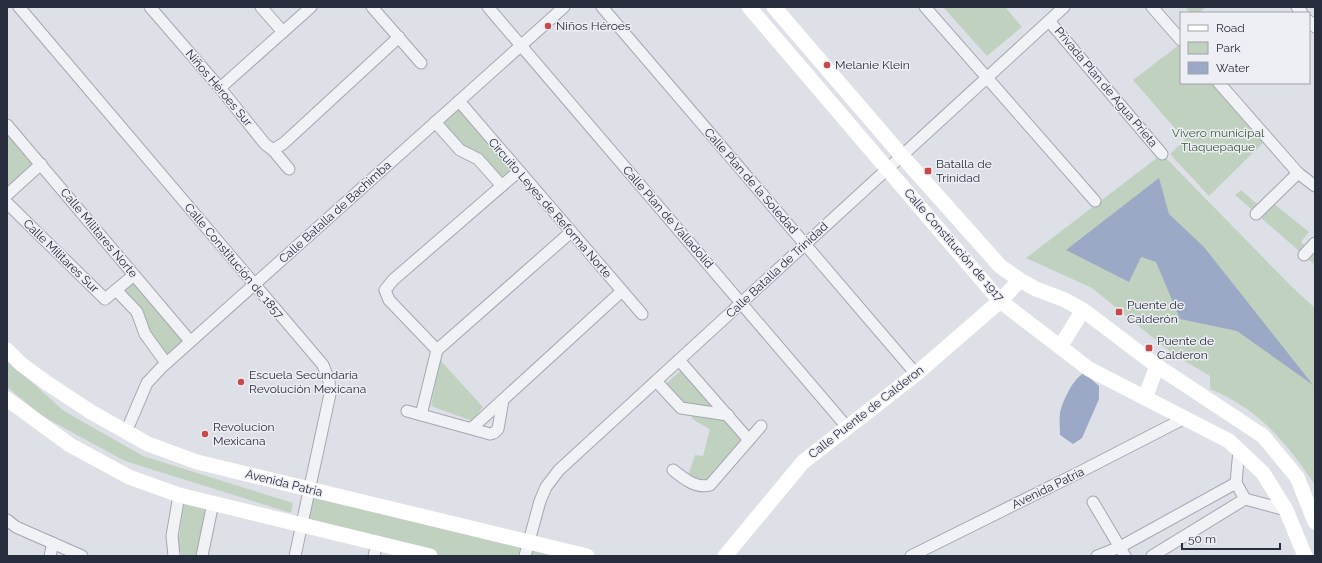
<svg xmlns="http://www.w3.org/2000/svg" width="1322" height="563" viewBox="0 0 1322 563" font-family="Raleway,sans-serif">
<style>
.green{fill:#c1d1c0}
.water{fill:#9ba9c6}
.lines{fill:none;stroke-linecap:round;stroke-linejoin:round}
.street-casing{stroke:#a4a7b1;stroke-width:13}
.street{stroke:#f1f2f6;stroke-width:11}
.secondary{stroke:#fff;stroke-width:15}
.poi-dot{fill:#c74949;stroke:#eeeff5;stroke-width:1.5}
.labels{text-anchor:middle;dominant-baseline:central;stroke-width:3;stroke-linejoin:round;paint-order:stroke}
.poi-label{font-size:12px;fill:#282d3d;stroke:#eeeff5;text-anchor:start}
.street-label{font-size:12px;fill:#282d3d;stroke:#eeeff5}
.park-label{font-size:12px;fill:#375836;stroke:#eeeff5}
</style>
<rect width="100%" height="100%" fill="#dee0e7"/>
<g class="green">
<path d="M943 7H1005L1022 27 987 56Z"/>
<path d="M1185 7H1206L1199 13H1190Z"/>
<path d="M1179 45 1181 47V83H1212L1264 142 1209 196 1170 154 1185 140 1133 80Z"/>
<path d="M459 101 519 171 502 186 435 122Z"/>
<path d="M7 134 33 164 7 187Z"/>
<path d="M1162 154 1291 286 1315 308V485C1286 442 1259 409 1210 389V376L1173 354 1092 288 1026 258Z"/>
<path d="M1241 190 1264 210 1273 203 1309 232 1301 242 1315 254V265L1235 195Z"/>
<path d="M132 277 190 341 168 362 116 290Z"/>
<path d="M7 360 64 411 143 456 293 503 291 513 125 461 42 416 7 387Z"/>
<path d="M440 360 483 407 472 421 431 406Z"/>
<path d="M683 368 743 439 708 481 688 476 695 455 703 456 710 429 695 421 664 386Z"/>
<path d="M313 490 525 541 523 556H435L307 522Z"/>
<path d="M184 499 208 505 198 556H182L178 546Z"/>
<path d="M533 543 587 556H530Z"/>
</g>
<g class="water">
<path d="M1159 178 1169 214 1204 247 1313 385 1237 331 1180 319 1156 262 1141 257 1129 282 1066 250Z"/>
<path d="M1084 373 1099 386V399L1082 438 1073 444 1060 435C1060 428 1059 420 1060 413 1063 400 1073 379 1084 373Z"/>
</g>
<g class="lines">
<g class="street-casing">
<g id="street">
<path d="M19 7 323 365 329 381 330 394 295 556"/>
<path d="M150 7 220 88 265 144 273 150 289 169"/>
<path d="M261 7 283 32"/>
<path d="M372 7 421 63"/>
<path d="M488 7 847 427"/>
<path d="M602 7 916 374"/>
<path d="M925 7 1095 201"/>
<path d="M1152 7 1181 40"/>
<path d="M1297 7 1302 13"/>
<path d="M1049 21 1162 154"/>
<path d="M1309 21 1315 27"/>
<path d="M1219 83 1298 173 1315 186"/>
<path d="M220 88 311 7"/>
<path d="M459 101 642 314"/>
<path d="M435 122 460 150 478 159 502 186"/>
<path d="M7 125 190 341"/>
<path d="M273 150 284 143 399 37"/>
<path d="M7 195 41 164"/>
<path d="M7 203 105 299 134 275"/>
<path d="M1256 214 1298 173"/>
<path d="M1304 255 1315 243"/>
<path d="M116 290 137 312 145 334 166 363"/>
<path d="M437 350 389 300 385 290 393 280 519 171"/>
<path d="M437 350 571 232"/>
<path d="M679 360 749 440"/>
<path d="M656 381 681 408 728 415"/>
<path d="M407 411 490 434 494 433 498 429 503 400"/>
<path d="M421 415 437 350"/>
<path d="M472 428 622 291"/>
<path d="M126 432 147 383 161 368 564 7"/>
<path d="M1239 450 1236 483 1245 499 1286 510"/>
<path d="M673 470C683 478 696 489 710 485L761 426"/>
<path d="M1093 502 1125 556"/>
<path d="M7 520 16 527 82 556"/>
<path d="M50 556 53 543"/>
<path d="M174 556 172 536 179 495"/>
<path d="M202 556 213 503"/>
<path d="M374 556 377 543"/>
<path d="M525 556 540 501 546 487 559 470 1064 7"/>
<path d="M911 556 1074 475 1185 418"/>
<path d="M1097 556 1120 547 1236 483"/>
<path d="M1152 556 1245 499"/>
</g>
</g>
<use href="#street" class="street"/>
<g class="secondary">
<path d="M749 7 1000 301 1089 369 1229 441 1263 473 1286 510 1305 556"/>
<path d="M774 7 902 156 1000 266 1020 280 1036 289 1065 300 1083 310 1157 366 1263 436 1297 477 1315 522"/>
<path d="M1060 347 1083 310"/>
<path d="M7 350 21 364 47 383 91 412 148 444 197 462 587 556"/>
<path d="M1145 398 1157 366"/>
<path d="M7 399 70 445 129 477 179 495 430 556"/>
<path d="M725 556 803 462 916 374 1000 301 1020 280"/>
</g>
</g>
<g class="poi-dot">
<circle cx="548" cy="26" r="4"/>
<circle cx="827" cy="65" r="4"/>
<rect x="924" y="167" width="8" height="8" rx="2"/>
<rect x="1115" y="308" width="8" height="8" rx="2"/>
<rect x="1145" y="344" width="8" height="8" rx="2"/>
<circle cx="241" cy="382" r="4"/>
<circle cx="205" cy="434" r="4"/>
</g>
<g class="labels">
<g class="poi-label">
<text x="556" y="26">Niños Héroes</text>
<text x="835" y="65">Melanie Klein</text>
<text x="936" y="164">Batalla de<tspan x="936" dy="14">Trinidad</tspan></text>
<text x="1127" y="305">Puente de<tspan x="1127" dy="14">Calderón</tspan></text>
<text x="1157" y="341">Puente de<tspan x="1157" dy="14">Calderon</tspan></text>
<text x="249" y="375">Escuela Secundaria<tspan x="249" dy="14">Revolución Mexicana</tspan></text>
<text x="213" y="427">Revolucion<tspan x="213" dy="14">Mexicana</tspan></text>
</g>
<g class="street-label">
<text transform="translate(1106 87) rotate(50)">Privada Plan de Agua Prieta</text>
<text transform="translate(219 88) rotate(50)">Niños Héroes Sur</text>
<text transform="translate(751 181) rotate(49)">Calle Plan de la Soledad</text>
<text transform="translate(550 208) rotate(49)">Circuito Leyes de Reforma Norte</text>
<text transform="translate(335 212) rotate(-42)">Calle Batalla de Bachimba</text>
<text transform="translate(668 217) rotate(49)">Calle Plan de Valladolid</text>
<text transform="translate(99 233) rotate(50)">Calle Militares Norte</text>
<text transform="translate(954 245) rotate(49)">Calle Constitución de 1917</text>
<text transform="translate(61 256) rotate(44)">Calle Militares Sur</text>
<text transform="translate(234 261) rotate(50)">Calle Constitución de 1857</text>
<text transform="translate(777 270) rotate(-43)">Calle Batalla de Trinidad</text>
<text transform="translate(866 412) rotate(-38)">Calle Puente de Calderon</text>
<text transform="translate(284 483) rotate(14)">Avenida Patria</text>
<text transform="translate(1048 488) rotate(-26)">Avenida Patria</text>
</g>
<g class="park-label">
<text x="1218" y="133">Vivero municipal<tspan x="1218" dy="14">Tlaquepaque</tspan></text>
</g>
</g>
<rect width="1322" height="563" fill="none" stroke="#282d3d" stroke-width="16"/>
<rect x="1180" y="12" width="130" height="72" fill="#eeeff5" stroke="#9fa1ab"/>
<rect x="1188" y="25" width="20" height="6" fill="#ffffff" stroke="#9fa1ab"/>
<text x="1216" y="32" font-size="12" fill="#282d3d">Road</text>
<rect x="1188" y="42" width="20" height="12" fill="#c1d1c0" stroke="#9fa1ab"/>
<text x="1216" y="52" font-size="12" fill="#282d3d">Park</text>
<rect x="1188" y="62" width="20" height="12" fill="#9ba9c6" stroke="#9fa1ab"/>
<text x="1216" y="72" font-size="12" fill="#282d3d">Water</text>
<path d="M1182 543v6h98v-6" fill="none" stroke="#282d3d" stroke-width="2"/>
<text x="1188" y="543" font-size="12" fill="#282d3d" stroke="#eeeff5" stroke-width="3" paint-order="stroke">50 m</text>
</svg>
